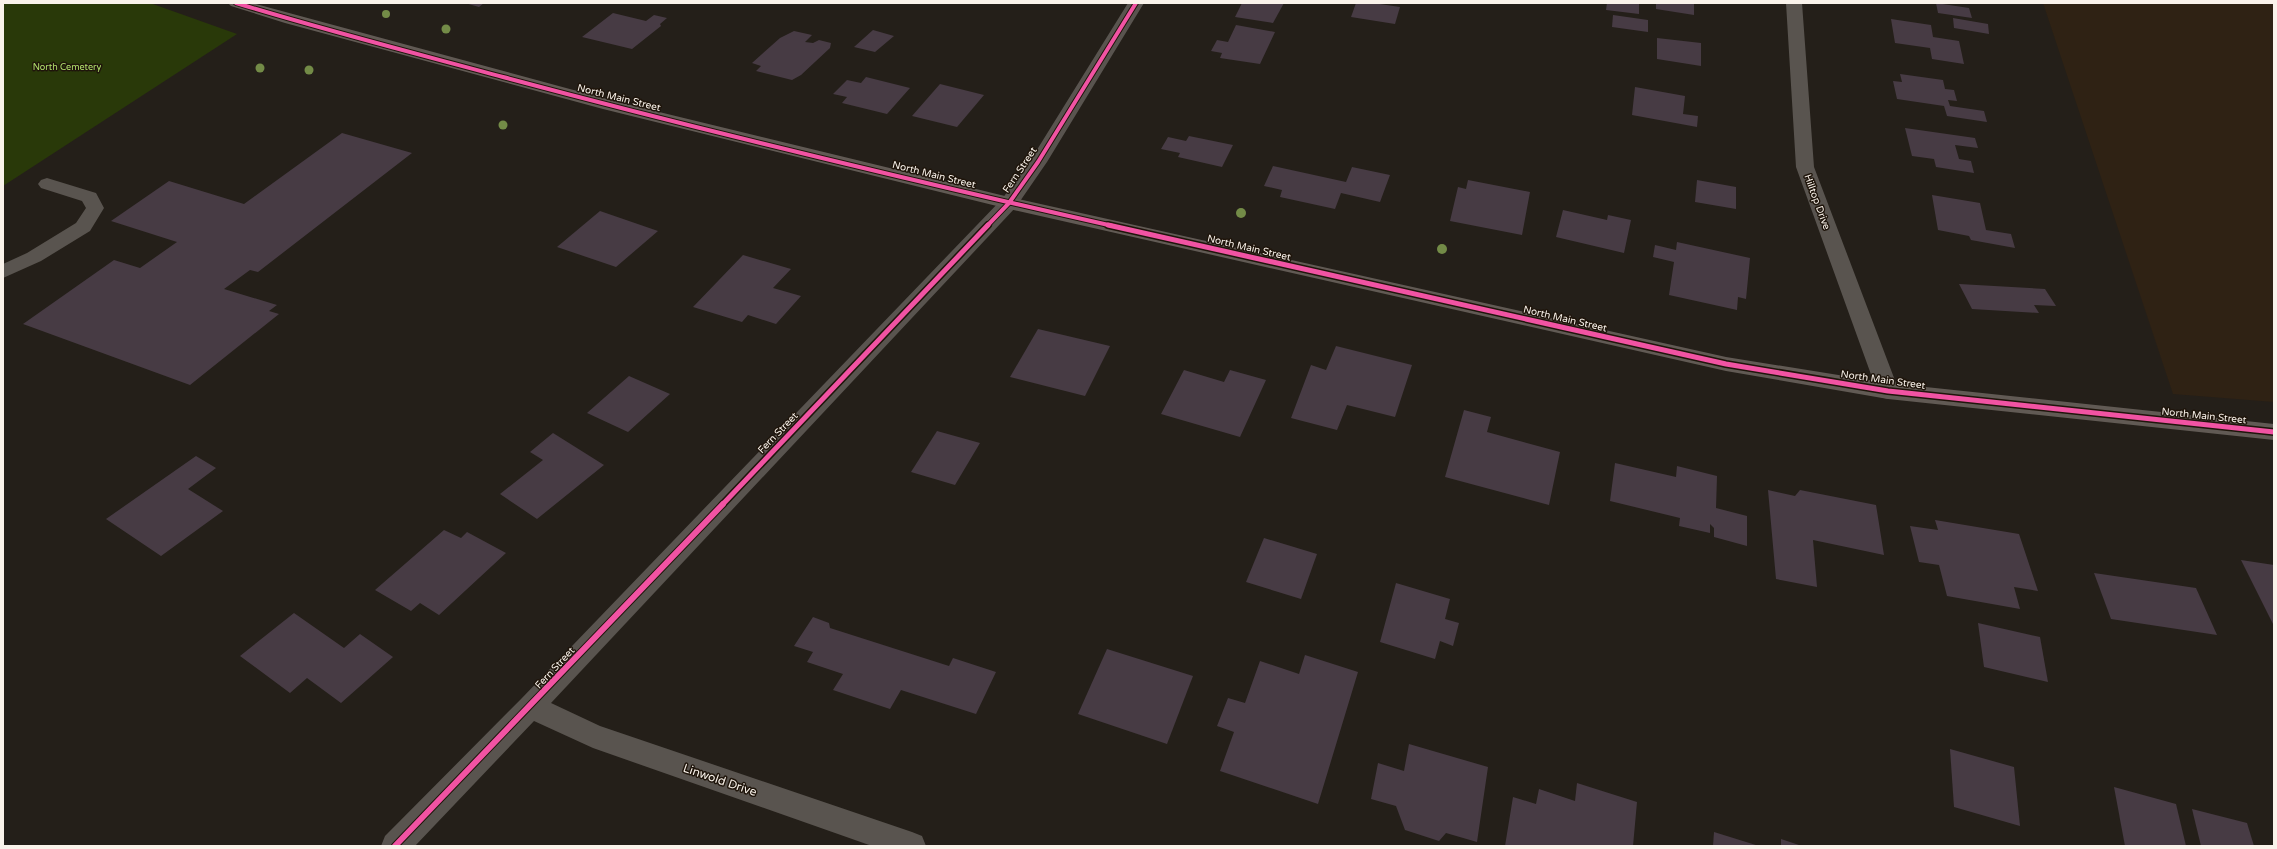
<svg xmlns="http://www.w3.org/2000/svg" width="2277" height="849" viewBox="0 0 2277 849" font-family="'Varela Round',sans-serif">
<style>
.built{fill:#2f2214}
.green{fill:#293909}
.building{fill:#473b44}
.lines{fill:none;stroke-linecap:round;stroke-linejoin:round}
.minor{fill:#59544f;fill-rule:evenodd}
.major{fill:#615a54;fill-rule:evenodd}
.cycleway-far2-casing{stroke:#1f150b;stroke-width:6}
.cycleway-far1-casing{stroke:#1f150b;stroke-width:8}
.cycleway-casing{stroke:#1f150b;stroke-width:8}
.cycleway-far2{stroke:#f153a3;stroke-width:4}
.cycleway-far1{stroke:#f153a3;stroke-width:5}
.cycleway{stroke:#f153a3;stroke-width:6}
.tree{fill:#738b47}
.labels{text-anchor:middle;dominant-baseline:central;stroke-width:3;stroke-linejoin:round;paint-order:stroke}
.far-park-label{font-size:9px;fill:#b3e46d;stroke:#1f150b}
.street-label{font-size:10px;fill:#faf3eb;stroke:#1f150b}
.near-street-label{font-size:12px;fill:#faf3eb;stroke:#1f150b}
</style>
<rect width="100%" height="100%" fill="#241f19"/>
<path class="built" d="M2043 3H2274V402L2173 394Z"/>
<path class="green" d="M3 3H150L237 34 3 186Z"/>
<g class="building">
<path d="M465 3H484L479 7Z"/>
<path d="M1242 3H1284L1273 23 1235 17Z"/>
<path d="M1356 3H1373L1400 7 1395 24 1351 17Z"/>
<path d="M1607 3H1639V14L1606 10Z"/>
<path d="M1656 3H1694V15L1656 9Z"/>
<path d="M1936 3 1969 8 1972 18 1938 13Z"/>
<path d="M613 13 646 21 654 15 667 18 660 24 661 26 632 49 582 37Z"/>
<path d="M1613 15 1648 20V32L1612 27Z"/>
<path d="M1953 18 1988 24 1989 34 1954 28Z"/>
<path d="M1891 19 1931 25 1933 37 1959 41 1964 64 1932 59 1930 48 1895 43Z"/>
<path d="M1236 25 1275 32 1260 64 1220 58 1222 53 1211 51 1217 40 1228 42Z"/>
<path d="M873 30 894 36 875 52 854 47Z"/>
<path d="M794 31 812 35 805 42 813 43 819 40 831 43 830 48 801 75 792 80 756 71 761 66 752 63 780 38Z"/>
<path d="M1657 38 1701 43V66L1657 59Z"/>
<path d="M1900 74 1943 80 1945 89 1954 90 1957 101 1948 100 1950 106 1984 111 1987 122 1947 116 1944 106 1897 99 1893 81 1902 82Z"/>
<path d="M866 77 910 88 887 114 842 103 847 97 833 94 847 80 861 83Z"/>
<path d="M940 84 984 95 957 127 912 116Z"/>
<path d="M1635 87 1685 96 1683 114 1698 116 1697 127 1632 115Z"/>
<path d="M1905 128 1975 138 1978 148 1955 145 1959 159 1971 161 1974 173 1936 167 1934 159 1912 156Z"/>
<path d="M342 133 412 153 258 272 250 270 224 289 277 305 269 311 279 314 190 385 23 324 114 260 140 268 177 242 111 221 169 181 244 204Z"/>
<path d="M1189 136 1233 145 1222 167 1178 157 1180 153 1161 149 1168 137 1186 141Z"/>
<path d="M1273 166 1346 182 1352 167 1390 175 1380 202 1341 193 1335 209 1280 197 1282 190 1264 186Z"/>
<path d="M1468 180 1530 192 1522 235 1450 221 1458 187 1466 189Z"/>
<path d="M1697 180 1736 187V209L1695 202Z"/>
<path d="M1932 195 1980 203 1986 230 2011 234 2015 248 1971 240 1969 236 1938 230Z"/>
<path d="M1563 210 1607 220 1608 215 1631 220 1624 253 1556 237Z"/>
<path d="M600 211 658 231 616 267 557 247Z"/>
<path d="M1677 242 1750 258 1746 299 1738 297 1737 310 1669 295 1674 262 1653 257 1655 245 1676 250Z"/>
<path d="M743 255 791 269 773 288 801 296 776 324 748 315 742 322 693 307Z"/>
<path d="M1959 284 2045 289 2056 306 2034 305 2039 313 1972 309Z"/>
<path d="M1038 329 1110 346 1085 396 1010 377Z"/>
<path d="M1336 346 1412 365 1395 417 1347 405 1337 430 1291 418 1311 365 1326 370Z"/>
<path d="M1184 370 1224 382 1230 370 1266 380 1240 437 1161 414Z"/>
<path d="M629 376 670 394 628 432 587 413Z"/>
<path d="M1464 410 1491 417 1487 432 1560 452 1549 505 1445 477Z"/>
<path d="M937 431 980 443 955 485 911 472Z"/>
<path d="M553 433 604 465 537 519 500 494 543 460 530 452Z"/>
<path d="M196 456 216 468 188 489 223 511 161 556 106 519Z"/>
<path d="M1615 463 1676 477 1677 466 1717 476 1716 508 1747 516V546L1714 537V528L1710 524V533L1679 526 1680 518 1610 501Z"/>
<path d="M1768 490 1795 496 1800 490 1876 505 1884 555 1813 540 1817 587 1776 579Z"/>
<path d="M1935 520 2019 534 2038 591 2014 587 2020 609 1947 596 1939 565 1919 562 1910 526 1938 530Z"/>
<path d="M444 530 461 538 467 532 506 553 439 615 420 603 411 611 375 590Z"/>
<path d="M1264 538 1317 554 1301 599 1246 582Z"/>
<path d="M2241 560 2274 565V626Z"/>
<path d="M2094 573 2196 588 2217 635 2111 619Z"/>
<path d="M1396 583 1450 599 1445 619 1459 623 1453 646 1440 641 1435 659 1380 642Z"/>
<path d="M294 613 344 648 360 634 393 657 341 703 307 678 290 693 240 656Z"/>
<path d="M813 617 829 623 830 628 949 666 953 658 996 672 976 714 901 690 890 709 833 690 843 674 807 662 813 652 794 646Z"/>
<path d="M1978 623 2040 637 2048 682 1984 667Z"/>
<path d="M1107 649 1193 676 1167 744 1078 714Z"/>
<path d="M1305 655 1358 672 1318 804 1220 771 1234 732 1217 726 1228 698 1245 703 1260 661 1299 674Z"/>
<path d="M1409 744 1488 767 1477 842 1446 833 1439 841 1405 830 1396 806 1371 799 1378 763 1404 771Z"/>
<path d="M1950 749 2014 767 2020 826 1954 807Z"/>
<path d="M1577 783 1637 802 1633 846H1505L1513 797 1536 804 1539 789 1575 801Z"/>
<path d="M2114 787 2176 804 2186 846H2125Z"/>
<path d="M2192 809 2247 823 2254 846H2201Z"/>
<path d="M1714 832 1759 846H1713Z"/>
<path d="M1781 839 1802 846H1781Z"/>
</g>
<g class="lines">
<g class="minor">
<path d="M1128 3H1144L1047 162 1016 207 551 703 600 726 912 832 922 836 926 846H872L593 748 534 721 415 846H381L385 836 522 698 1002 199 1030 161Z"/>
<path d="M1786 3H1802L1814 167 1899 391 1896 397 1888 399 1880 397 1877 391 1796 167Z"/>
<path d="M47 178 96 193 104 208 90 231 41 261 3 278V264L27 253 76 223 86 208 82 201 41 188 38 184 41 180Z"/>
</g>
<path class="major" d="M228 3H252L614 101 1009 197 1726 357 1888 383 2274 424V440L1888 399 1726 371 1009 209 603 109 285 23 231 6Z"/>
<g class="cycleway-far2-casing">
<g id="cycleway-far2">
<path d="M236 3C324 30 414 53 503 77 705 131 909 180 1113 226"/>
<path d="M987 226 1009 203 1038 162 1136 3"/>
</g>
</g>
<g class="cycleway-far1-casing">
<g id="cycleway-far1">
<path d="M1108 225 1726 364 1888 391 2274 432"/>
<path d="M722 505 988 225"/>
</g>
</g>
<g class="cycleway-casing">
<path id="cycleway" d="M395 846 723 504"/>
</g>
<use href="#cycleway-far2" class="cycleway-far2"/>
<use href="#cycleway-far1" class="cycleway-far1"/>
<use href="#cycleway" class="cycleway"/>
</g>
<g class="tree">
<circle cx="386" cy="14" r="4"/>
<circle cx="446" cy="29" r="4.5"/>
<circle cx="260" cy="68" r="4.5"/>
<circle cx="309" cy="70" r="4.5"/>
<circle cx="503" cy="125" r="4.5"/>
<circle cx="1241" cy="213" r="5"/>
<circle cx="1442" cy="249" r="5"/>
</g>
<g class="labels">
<g class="far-park-label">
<text x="67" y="67">North Cemetery</text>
</g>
<g class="street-label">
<text transform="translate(619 98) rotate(14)">North Main Street</text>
<text transform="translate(1020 170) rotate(-56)">Fern Street</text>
<text transform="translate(934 175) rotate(14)">North Main Street</text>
<text transform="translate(1817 202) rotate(70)">Hilltop Drive</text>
<text transform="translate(1249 248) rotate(13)">North Main Street</text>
<text transform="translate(1565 319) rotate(13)">North Main Street</text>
<text transform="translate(1883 380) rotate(8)">North Main Street</text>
<text transform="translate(2204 416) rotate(6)">North Main Street</text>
<text transform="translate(778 433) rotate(-46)">Fern Street</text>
<text transform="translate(555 668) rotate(-47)">Fern Street</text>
</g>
<g class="near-street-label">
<text transform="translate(720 780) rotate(19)">Linwold Drive</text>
</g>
</g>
<rect width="2277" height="849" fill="none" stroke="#faf3eb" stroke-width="8"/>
</svg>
